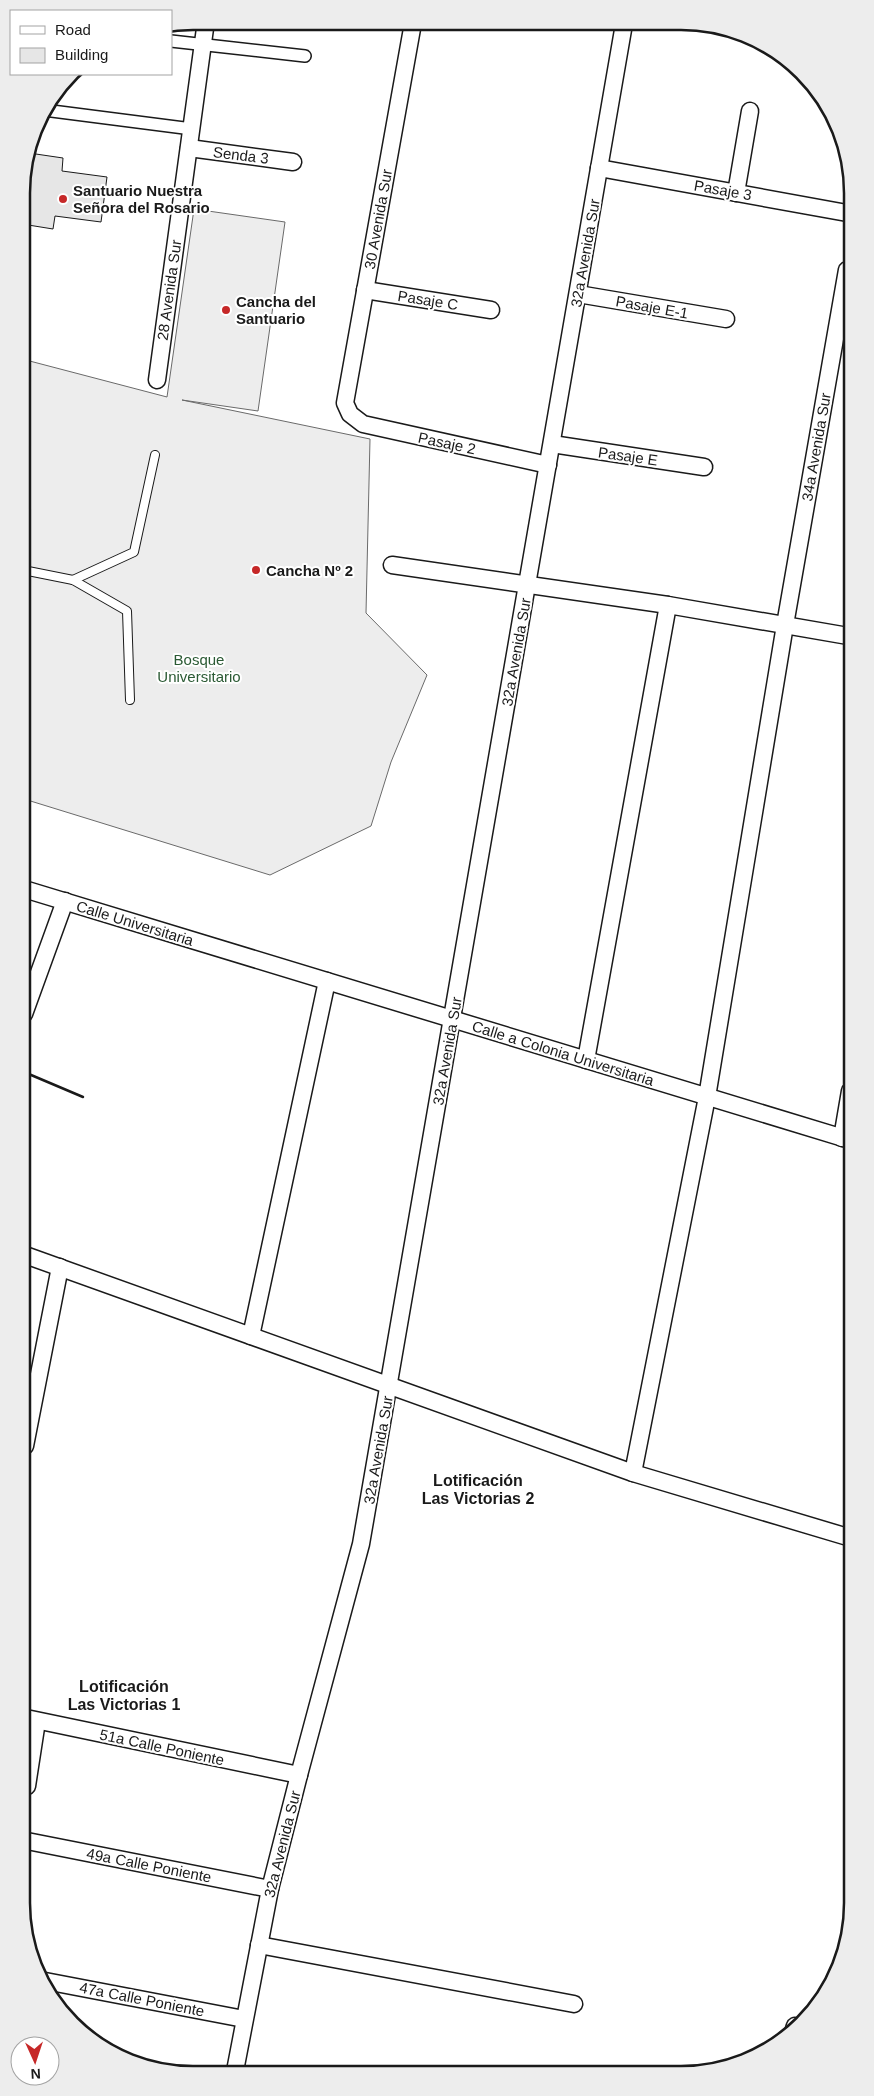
<svg xmlns="http://www.w3.org/2000/svg" width="874" height="2096" viewBox="0 0 874 2096" font-family="Arial,sans-serif">
<style>
.built{fill:#ededed;stroke:#6a6a6a}
.building{fill:#e6e6e6;stroke:#1a1a1a}
.lines{fill:none;stroke-linecap:round;stroke-linejoin:round}
.service-casing{stroke:#1a1a1a;stroke-width:10}
.pedestrian-casing{stroke:#1a1a1a;stroke-width:14}
.minor-casing{stroke:#1a1a1a;stroke-width:19}
.service{stroke:#fff;stroke-width:8}
.pedestrian{stroke:#fff;stroke-width:11}
.minor{stroke:#fff;stroke-width:16}
.wall{stroke:#1a1a1a;stroke-width:2.5}
.poi-dot{fill:#c62828;stroke:#fff;stroke-width:2}
.labels{text-anchor:middle;dominant-baseline:central;stroke-width:4;stroke-linejoin:round;paint-order:stroke}
.street-label{font-size:15px;fill:#1a1a1a;stroke:#fff}
.poi-label{font-size:15px;font-weight:bold;fill:#1a1a1a;stroke:#fff;text-anchor:start}
.park-label{font-size:15px;fill:#2b5a34;stroke:#fff}
.neighbourhood-label{font-size:16px;font-weight:bold;fill:#1a1a1a;stroke:#fff}
.rim{fill:none;stroke:#1a1a1a;stroke-width:2.5}
</style>
<rect width="100%" height="100%" fill="#fff"/>
<path class="built" d="M194 209 285 222 258 411 182 400 370 439 366 613 427 675 391 762 371 826 270 875 24 799 22 359 167 397Z"/>
<path class="building" d="M29 153 63 158 62 171 107 177 101 222 55 216 53 229 22 224V181Z"/>
<g class="lines">
<g class="service-casing">
<g id="service">
<path d="M23 570 73 580 127 611 130 700"/>
<path d="M73 580 134 552 155 455"/>
</g>
</g>
<g class="pedestrian-casing">
<g id="pedestrian">
<path d="M171 41 305 56"/>
<path d="M44 110 192 129"/>
</g>
</g>
<g class="minor-casing">
<g id="minor">
<path d="M413 23 345 403 350 414 363 424 548 465"/>
<path d="M189 148 293 162"/>
<path d="M599 168 847 213"/>
<path d="M736 193 750 111"/>
<path d="M365 290 491 310"/>
<path d="M578 294 726 319"/>
<path d="M157 380 206 21"/>
<path d="M552 444 704 467"/>
<path d="M392 565 668 605 848 636"/>
<path d="M24 889 850 1140"/>
<path d="M24 1014 65 901"/>
<path d="M586 1060 668 605"/>
<path d="M842 1138 850 1091"/>
<path d="M25 1255 633 1473 851 1538"/>
<path d="M251 1336 327 981"/>
<path d="M25 1446 60 1267"/>
<path d="M633 1473 707 1097 785 625 847 270"/>
<path d="M26 1718 299 1775"/>
<path d="M27 1786 37 1721"/>
<path d="M27 1841 270 1889"/>
<path d="M259 1945 574 2004"/>
<path d="M40 1980 244 2019"/>
<path d="M794 2029 795 2026"/>
<path d="M235 2071 270 1889 299 1775 361 1544 624 24"/>
</g>
</g>
<use href="#service" class="service"/>
<use href="#pedestrian" class="pedestrian"/>
<use href="#minor" class="minor"/>
<path class="wall" d="M24 1072 83 1097"/>
</g>
<g class="poi-dot">
<circle cx="63" cy="199" r="5"/>
<circle cx="226" cy="310" r="5"/>
<circle cx="256" cy="570" r="5"/>
</g>
<g class="labels">
<g class="street-label">
<text transform="translate(241 155) rotate(7)">Senda 3</text>
<text transform="translate(723 190) rotate(10)">Pasaje 3</text>
<text transform="translate(378 219) rotate(-80)">30 Avenida Sur</text>
<text transform="translate(585 253) rotate(-80)">32a Avenida Sur</text>
<text transform="translate(169 290) rotate(-82)">28 Avenida Sur</text>
<text transform="translate(428 300) rotate(9)">Pasaje C</text>
<text transform="translate(652 307) rotate(10)">Pasaje E-1</text>
<text transform="translate(447 443) rotate(12)">Pasaje 2</text>
<text transform="translate(816 447) rotate(-80)">34a Avenida Sur</text>
<text transform="translate(628 456) rotate(8)">Pasaje E</text>
<text transform="translate(516 652) rotate(-80)">32a Avenida Sur</text>
<text transform="translate(135 923) rotate(17)">Calle Universitaria</text>
<text transform="translate(447 1051) rotate(-80)">32a Avenida Sur</text>
<text transform="translate(563 1053) rotate(17)">Calle a Colonia Universitaria</text>
<text transform="translate(378 1450) rotate(-80)">32a Avenida Sur</text>
<text transform="translate(162 1747) rotate(12)">51a Calle Poniente</text>
<text transform="translate(282 1844) rotate(-76)">32a Avenida Sur</text>
<text transform="translate(149 1865) rotate(11)">49a Calle Poniente</text>
<text transform="translate(142 1999) rotate(11)">47a Calle Poniente</text>
</g>
<g class="poi-label">
<text x="73" y="190">Santuario Nuestra<tspan x="73" dy="17">Señora del Rosario</tspan></text>
<text x="236" y="301">Cancha del<tspan x="236" dy="17">Santuario</tspan></text>
<text x="266" y="570">Cancha Nº 2</text>
</g>
<g class="park-label">
<text x="199" y="659">Bosque<tspan x="199" dy="17">Universitario</tspan></text>
</g>
<g class="neighbourhood-label">
<text x="478" y="1480">Lotificación<tspan x="478" dy="18">Las Victorias 2</tspan></text>
<text x="124" y="1686">Lotificación<tspan x="124" dy="18">Las Victorias 1</tspan></text>
</g>
</g>
<path d="M0 0H874V2096H0ZM193 30H681A163 163 0 0 1 844 193V1903A163 163 0 0 1 681 2066H193A163 163 0 0 1 30 1903V193A163 163 0 0 1 193 30Z" fill="#ededed" fill-rule="evenodd"/>
<path class="rim" d="M193 30H681A163 163 0 0 1 844 193V1903A163 163 0 0 1 681 2066H193A163 163 0 0 1 30 1903V193A163 163 0 0 1 193 30Z"/>
<rect x="10" y="10" width="162" height="65" fill="#ffffff" stroke="#a3a3a3"/>
<rect x="20" y="26" width="25" height="8" fill="#ffffff" stroke="#a3a3a3"/>
<text x="55" y="35" font-size="15" fill="#1a1a1a">Road</text>
<rect x="20" y="48" width="25" height="15" fill="#e6e6e6" stroke="#a3a3a3"/>
<text x="55" y="60" font-size="15" fill="#1a1a1a">Building</text>
<g transform="translate(35 2061) rotate(177)"><circle r="24" fill="#ffffff" stroke="#a3a3a3"/>
<path d="M0-4L9 19L0 12L-9 19Z" fill="#c62828"/>
<text y="-8" font-size="14" font-weight="bold" text-anchor="middle" fill="#1a1a1a">N</text>
</g>
</svg>
